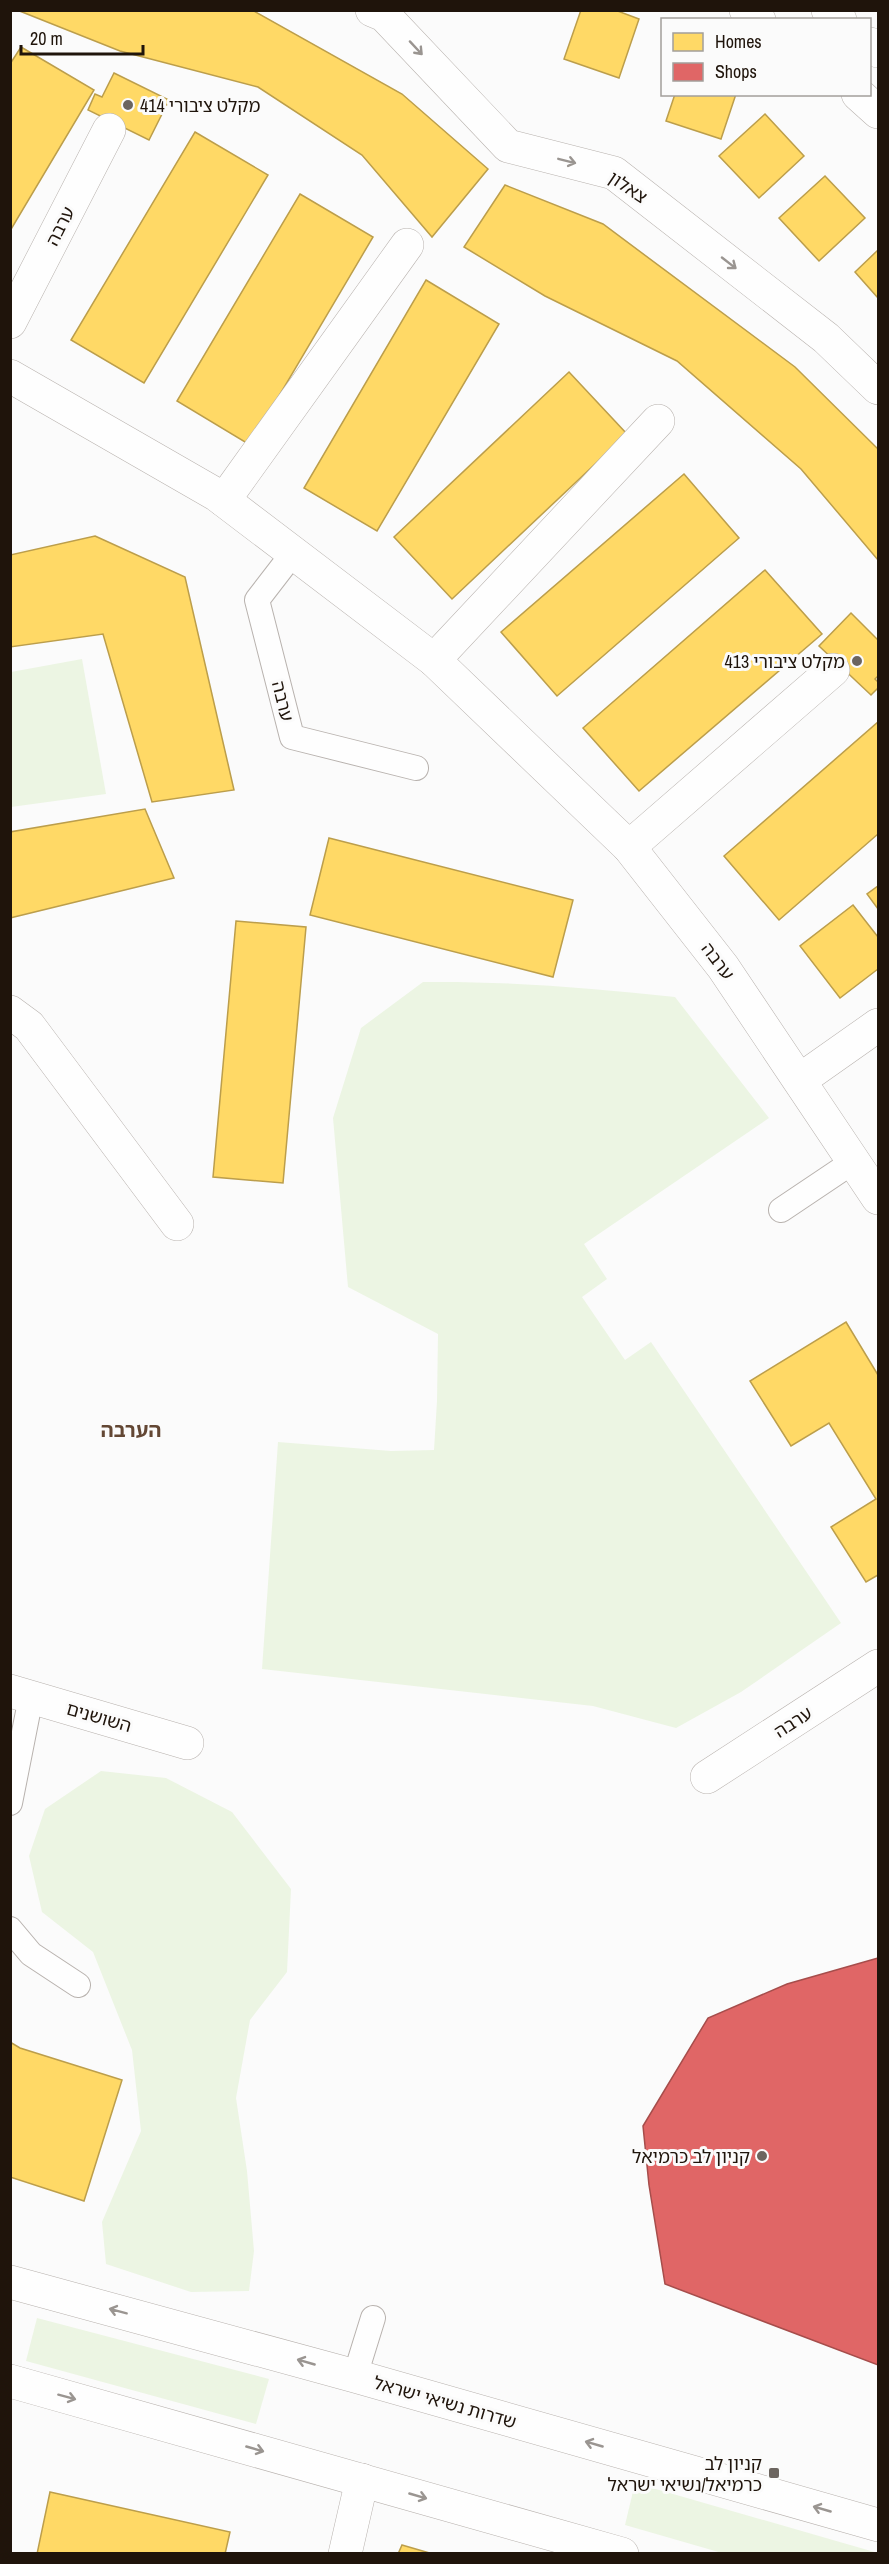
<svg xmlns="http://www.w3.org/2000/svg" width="889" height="2564" viewBox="0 0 889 2564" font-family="'Archivo Narrow','Noto Sans Hebrew',sans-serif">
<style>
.green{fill:#ecf5e3}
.homes{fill:#ffd966;stroke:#bc9e4b;stroke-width:1.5}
.shops{fill:#e06666;stroke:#a64d4b;stroke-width:1.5}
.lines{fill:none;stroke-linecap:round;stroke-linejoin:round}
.lane-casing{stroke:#b8b2ae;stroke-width:26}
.street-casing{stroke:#b8b2ae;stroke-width:34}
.secondary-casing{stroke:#b8b2ae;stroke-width:34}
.lane{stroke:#fefefe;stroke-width:24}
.street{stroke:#fefefe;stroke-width:33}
.secondary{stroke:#fefefe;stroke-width:33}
.oneway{stroke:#9a9591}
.poi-dot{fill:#6c655f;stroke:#fbfbfb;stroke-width:2}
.labels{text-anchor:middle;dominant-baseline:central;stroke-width:6;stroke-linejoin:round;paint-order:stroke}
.poi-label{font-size:18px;fill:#1f140b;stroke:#fbfbfb;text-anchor:end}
.street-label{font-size:18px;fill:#1f140b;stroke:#fbfbfb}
.neighbourhood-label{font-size:20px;font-weight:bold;fill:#634734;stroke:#fbfbfb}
</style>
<rect width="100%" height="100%" fill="#fbfbfb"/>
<g class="green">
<path d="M82 659 106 794 11 807V672Z"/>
<path d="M423 982C507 981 591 988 675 997L769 1118 584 1244 607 1279 582 1297 625 1360 651 1342 841 1623 741 1692 676 1728 593 1706 262 1669 278 1442 391 1451 434 1450 437 1401 438 1334 348 1287 333 1118 361 1028Z"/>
<path d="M101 1771 166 1778 232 1812 291 1889 287 1972 250 2020 236 2098 247 2171 254 2251 249 2291 191 2292 106 2264 102 2222 141 2131 132 2050 93 1952 42 1912 29 1856 45 1809Z"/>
<path d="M37 2318 269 2379 256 2424 26 2361Z"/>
<path d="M635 2483 878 2553H722L625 2525Z"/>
</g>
<g class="homes">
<path d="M17 10H252L402 94 488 169 432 237 362 155 258 87 120 51Z"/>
<path d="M581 10H615L639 19 619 78 564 59Z"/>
<path d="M21 47 94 90 10 231V64Z"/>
<path d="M114 73 169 100 149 140 88 110 95 94 102 97Z"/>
<path d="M675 94H736L721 139 666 121Z"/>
<path d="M765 114 804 156 759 198 719 156Z"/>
<path d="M195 132 268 175 144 383 71 340Z"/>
<path d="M825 176 865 218 819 261 779 218Z"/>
<path d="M505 185 603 224 795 367 878 449V560L801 469 677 361 545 296 464 247Z"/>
<path d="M300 194 373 237 250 445 177 401Z"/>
<path d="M878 250V298L855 272Z"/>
<path d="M426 280 499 324 377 531 304 488Z"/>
<path d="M569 372 627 434 452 599 394 537Z"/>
<path d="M684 474 739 538 557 696 501 632Z"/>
<path d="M95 536 185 577 234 790 152 802 103 634 10 647V555Z"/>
<path d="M765 570 822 634 639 791 583 728Z"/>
<path d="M851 613 878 640V676L875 679 878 682V688L871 695 819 646Z"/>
<path d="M878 722V834L779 920 724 856Z"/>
<path d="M145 809 174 878 10 918V832Z"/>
<path d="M329 838 573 900 553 977 310 915Z"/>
<path d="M878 886V909L867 894Z"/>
<path d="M853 905 878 937V969L840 998 800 946Z"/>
<path d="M236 921 306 927 283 1183 213 1177Z"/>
<path d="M846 1322 878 1375V1575L866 1582 831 1527 876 1499 829 1423 791 1446 750 1381Z"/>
<path d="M10 2042 20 2048 122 2080 84 2201 10 2177Z"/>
<path d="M50 2492 230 2532 225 2554H37Z"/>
<path d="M402 2545 433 2554H398Z"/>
</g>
<path class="shops" d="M878 1958V2365L665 2284 649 2185 643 2126 708 2018 787 1984Z"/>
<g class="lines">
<g class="lane-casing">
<g id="lane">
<path d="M294 552 257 600 292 737 416 768"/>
<path d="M781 1210 854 1161"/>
<path d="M10 1803 31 1697"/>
<path d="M10 1929 31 1954 78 1985"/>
<path d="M355 2376 373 2318"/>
</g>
</g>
<g class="street-casing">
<g id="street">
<path d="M372 10 384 15 508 146 614 173 826 338 878 388"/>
<path d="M10 322 109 130"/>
<path d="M10 376 217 495 434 660 629 847 723 967 878 1198"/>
<path d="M224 500 407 245"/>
<path d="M434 660 658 421"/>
<path d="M629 847 833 670"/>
<path d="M10 1012 29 1026 177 1224"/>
<path d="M800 1080 878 1025"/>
<path d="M10 1691 187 1743"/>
<path d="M707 1777 878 1666"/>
<path d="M345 2554 362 2480"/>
</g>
</g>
<g class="secondary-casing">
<g id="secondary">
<path d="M746 10 759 20"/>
<path d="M828 10 840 20"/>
<path d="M870 44 878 51"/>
<path d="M858 94 878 112"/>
<path d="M10 2282 355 2376 878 2525"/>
<path d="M10 2381 622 2554"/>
</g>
</g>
<use href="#lane" class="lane"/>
<use href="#street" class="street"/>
<use href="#secondary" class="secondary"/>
</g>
<defs><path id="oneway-shaft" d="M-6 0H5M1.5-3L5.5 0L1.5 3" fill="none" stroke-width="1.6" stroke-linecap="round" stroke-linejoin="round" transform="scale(1.5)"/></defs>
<g class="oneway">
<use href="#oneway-shaft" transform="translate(416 48) rotate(47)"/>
<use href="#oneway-shaft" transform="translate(567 161) rotate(14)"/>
<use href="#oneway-shaft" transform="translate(729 263) rotate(38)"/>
<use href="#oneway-shaft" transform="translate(118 2311) rotate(-165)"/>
<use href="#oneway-shaft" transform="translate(306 2362) rotate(-164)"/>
<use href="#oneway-shaft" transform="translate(67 2397) rotate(15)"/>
<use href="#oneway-shaft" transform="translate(594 2444) rotate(-164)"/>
<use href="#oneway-shaft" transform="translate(255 2449) rotate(16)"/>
<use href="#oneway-shaft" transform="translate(418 2496) rotate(16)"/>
<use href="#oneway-shaft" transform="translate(822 2509) rotate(-164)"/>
</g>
<g class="poi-dot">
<circle cx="128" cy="105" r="6"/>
<circle cx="857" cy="661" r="6"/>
<circle cx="762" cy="2156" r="6"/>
<rect x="768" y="2467" width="12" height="12" rx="3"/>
</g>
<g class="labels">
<g class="poi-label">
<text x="140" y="105" text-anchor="start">מקלט ציבורי 414</text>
<text x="845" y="661">מקלט ציבורי 413</text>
<text x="750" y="2156">קניון לב כרמיאל</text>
<text x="762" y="2463">קניון לב<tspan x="762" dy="21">כרמיאל/נשיאי ישראל</tspan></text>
</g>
<g class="street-label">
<text transform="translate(628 187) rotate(34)">צאלון</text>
<text transform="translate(60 226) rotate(-63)">ערבה</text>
<text transform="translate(283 701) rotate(76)">ערבה</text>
<text transform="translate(718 961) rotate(53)">ערבה</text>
<text transform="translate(99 1717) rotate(16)">השושנים</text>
<text transform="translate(793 1722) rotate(-33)">ערבה</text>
<text transform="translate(445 2402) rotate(16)">שדרות נשיאי ישראל</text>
</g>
<g class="neighbourhood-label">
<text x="131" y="1429">הערבה</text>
</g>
</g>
<rect width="889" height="2564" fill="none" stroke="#1f140b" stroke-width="24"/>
<rect x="661" y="18" width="210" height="78" fill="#fbfbfb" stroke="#a39f9b" stroke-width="1.5"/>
<rect x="673" y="33" width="30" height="18" fill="#ffd966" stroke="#a39f9b" stroke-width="1.5"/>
<text x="715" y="48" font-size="18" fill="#1f140b">Homes</text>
<rect x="673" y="63" width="30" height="18" fill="#e06666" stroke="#a39f9b" stroke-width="1.5"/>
<text x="715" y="78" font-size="18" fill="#1f140b">Shops</text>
<path d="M21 45v9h122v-9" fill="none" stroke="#1f140b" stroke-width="3"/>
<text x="30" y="45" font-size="18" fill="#1f140b" stroke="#fbfbfb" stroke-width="4.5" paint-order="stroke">20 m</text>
</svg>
